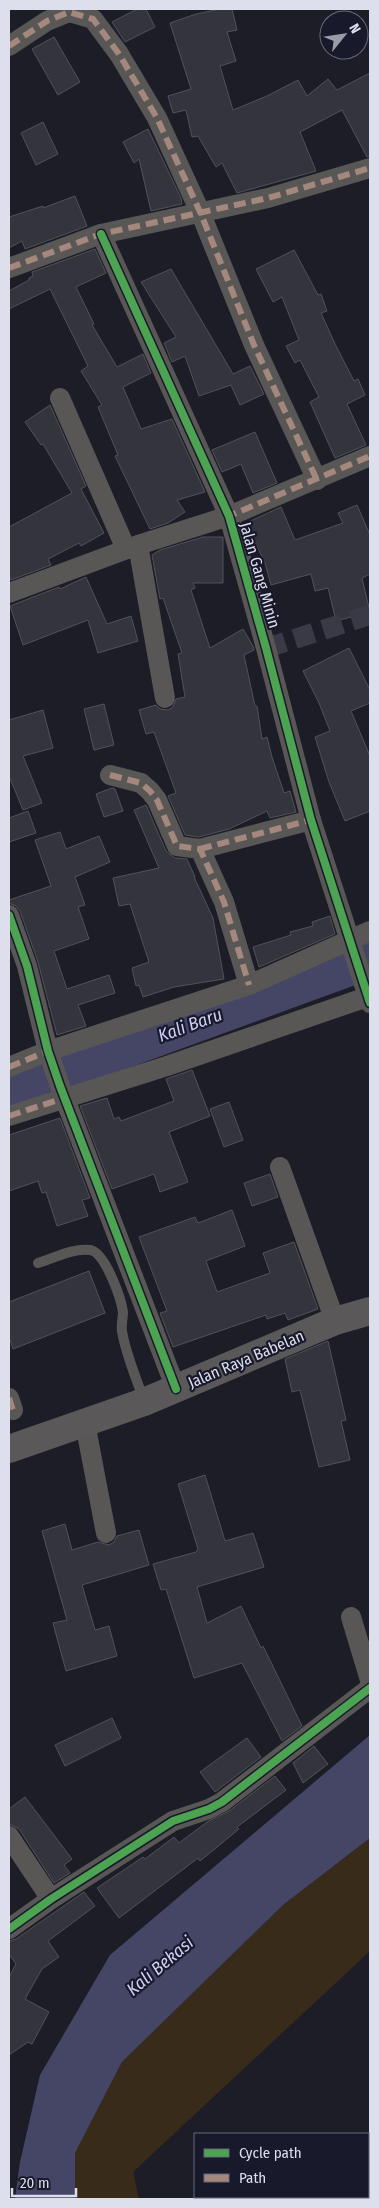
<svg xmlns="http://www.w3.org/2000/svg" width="379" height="2208" viewBox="0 0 379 2208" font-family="'Fira Sans Condensed',sans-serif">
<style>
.green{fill:#392b1a}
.water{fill:#454566}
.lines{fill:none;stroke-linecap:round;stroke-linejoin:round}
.river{stroke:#454566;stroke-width:39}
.building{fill:#34343d;stroke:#51515b}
.minor-tunnel{stroke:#3a3a46;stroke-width:20;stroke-dasharray:20 10;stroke-linecap:butt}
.service{stroke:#595756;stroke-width:10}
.minor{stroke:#595756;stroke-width:20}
.primary{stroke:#5b585a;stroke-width:28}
.quiet{stroke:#a5887d;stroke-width:6;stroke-dasharray:12 6;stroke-linecap:butt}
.cycleway-casing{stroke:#19192c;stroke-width:11}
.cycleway{stroke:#4ca352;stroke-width:8}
.labels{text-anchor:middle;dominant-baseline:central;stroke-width:4.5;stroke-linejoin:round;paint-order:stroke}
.street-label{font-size:16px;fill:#dedfed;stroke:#19192c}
.water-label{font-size:18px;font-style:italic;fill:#cecff5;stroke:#19192c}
</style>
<rect width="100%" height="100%" fill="#1d1d28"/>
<path class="green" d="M370 1838V1951L133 2172 139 2199H75V2153L122 2062 283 1905Z"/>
<path class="water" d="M370 1735V1838L283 1905 122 2062 75 2153V2199H15L20 2162 40 2075 110 1955Z"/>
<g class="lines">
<path class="river" d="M9 1091 370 959"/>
</g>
<g class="building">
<path d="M137 9H146L155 27 125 42 112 22Z"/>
<path d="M220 9H232L237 30 227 32 236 61 220 66 233 110 267 96 298 80 307 96 328 79 337 90 370 73V156L367 157 342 110 300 132 316 171 237 193 222 163 216 167 198 136 192 137 186 110 173 113 168 96 191 89 170 23 196 14Z"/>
<path d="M54 37 80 82 58 95 32 49Z"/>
<path d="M43 122 58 154 36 165 21 133Z"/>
<path d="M148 129 181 198 182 204 151 211 139 159 134 163 123 142Z"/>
<path d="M75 196 87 226 25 249 22 241 9 248V217L43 206V208Z"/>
<path d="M95 249 106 273 76 287 94 324 92 325 117 367 143 354 151 373 123 387 141 429 172 419 205 492 177 500 185 512 168 523 150 529 115 456 118 455 98 407 102 405 81 371 88 366 50 289 9 309V291L29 280V278L33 276 32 272Z"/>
<path d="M294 250 318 295 321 294 327 311 321 313 335 344 354 381 358 379 365 395 347 404 366 445 335 458 310 402 319 397 300 360 295 363 286 346 299 340 282 297 273 302 256 269Z"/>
<path d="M171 269 233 374 250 366 264 394 240 405 231 385 199 396 185 356 172 362 164 343 176 337 141 282Z"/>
<path d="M50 405 86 486 81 489 104 533 81 546 79 543 48 559 51 565 11 580 9 575V527L72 493 43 444 41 445 25 422Z"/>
<path d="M255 432 277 483 253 493 241 464 222 472 212 450Z"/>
<path d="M357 505 370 535V574L362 578 370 612 336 621 328 588 315 591 311 574 271 585 265 563 246 523 281 507 295 540 343 523 338 513Z"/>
<path d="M203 537H223V583H193L195 588 191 590 210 648 243 629 253 646 254 650 244 655 255 706H257L262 739 267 737 272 757 284 793 290 791 296 812 270 818 267 811 229 829 199 837 185 835 168 796 176 793 154 732 146 734 139 710 156 705 160 709 168 710 173 707 176 699 185 697 178 654 182 653 163 598 160 599 152 555 160 550Z"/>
<path d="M86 577 107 624 131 616 138 641 98 653 88 620 23 645 10 606 59 587 60 589Z"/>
<path d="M349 648 370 690V703L351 711 370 756V811L345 821 329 782 315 737 330 731 319 703 303 671Z"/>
<path d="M104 704 114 745 94 750 84 709Z"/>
<path d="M43 710 53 748 23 756 42 803 23 810 9 776V720Z"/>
<path d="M112 788 115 789 123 811 104 817 96 794Z"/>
<path d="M146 805 166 851 175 858 187 859 195 877H194L213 918 224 979 174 987 143 997 139 985 136 986 132 968 149 962 130 904 119 906 113 878 159 868 134 810Z"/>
<path d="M28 811 36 833 9 842V818Z"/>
<path d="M60 832 66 849 99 836 110 862 75 877 85 905 78 907 89 939 54 951 67 989 109 975 115 993 78 1005 86 1026 57 1035 38 962 20 911 16 906 9 903V900L51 886 35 840Z"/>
<path d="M330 916 335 934 259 967 253 947 291 935 290 932 313 926 312 922Z"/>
<path d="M192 1070 210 1116 169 1132 188 1182 160 1192 154 1174 112 1189 80 1106 107 1098 114 1119 119 1117 121 1121 174 1101 166 1079Z"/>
<path d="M229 1102 243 1140 224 1147 210 1109Z"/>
<path d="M60 1118 90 1198 82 1200 88 1216 57 1226 46 1192 42 1193 38 1181 9 1191V1135Z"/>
<path d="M270 1174 278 1197 252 1206 244 1183Z"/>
<path d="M232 1210 245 1246 206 1261 217 1292 270 1273 263 1253 294 1242 318 1309 288 1320 285 1313 267 1319 266 1315 173 1347 160 1313 167 1311 139 1237 195 1217 198 1223Z"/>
<path d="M89 1271 105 1313 13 1349 9 1337V1302Z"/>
<path d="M328 1341 346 1420 341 1421 350 1460 319 1467 300 1390 292 1392 285 1359Z"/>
<path d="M205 1475 225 1541 253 1533 264 1567 197 1587 207 1623 241 1606 261 1648 263 1646 302 1726 282 1741 242 1663 194 1678 166 1589 161 1590 153 1564 196 1552 198 1549 178 1484Z"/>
<path d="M65 1524 72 1550 98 1542 109 1545 114 1542 117 1536 139 1530 149 1565 82 1585 95 1630 109 1626 117 1656 66 1671 53 1623 67 1620 42 1531Z"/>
<path d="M112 1718 121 1738 65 1766 55 1745Z"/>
<path d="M247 1738 261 1757 215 1792 200 1772Z"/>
<path d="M314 1746 328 1764 303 1783 293 1763Z"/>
<path d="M275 1776 286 1790 237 1827 239 1829 200 1861 198 1858 119 1918 97 1888 143 1857 145 1859 174 1837 179 1843 207 1822 229 1811Z"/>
<path d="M25 1797 72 1859 64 1865 70 1873 54 1883 19 1829 9 1824V1809Z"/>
<path d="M84 1892 95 1906 48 1941 59 1957 42 1969 25 1999 49 2012 32 2044 28 2042 9 2055V1977L16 1964 9 1954V1941L16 1939Z"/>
</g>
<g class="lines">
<path class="minor-tunnel" d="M266 648 370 615"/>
<path class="service" d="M38 1263C54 1258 73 1248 90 1250 105 1252 121 1298 123 1312 123 1318 121 1325 122 1331 125 1352 137 1380 144 1401"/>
<g class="minor">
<path d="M9 46 47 21 69 12 93 19 119 54 157 118 201 214 254 345 317 480"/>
<path d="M101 234 229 516 266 648 311 820 370 1003"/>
<path d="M9 268 101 234 268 198 370 168"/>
<path d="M60 398 126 549"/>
<path d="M138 545 165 698"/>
<path d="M9 593 138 545 229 516 370 456"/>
<path d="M110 775 141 783 150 791 157 800 177 846 200 849 224 902 249 985"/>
<path d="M200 849 311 820"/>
<path d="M9 915 27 966 48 1051 60 1086 176 1389"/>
<path d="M9 1067 48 1051 249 985 370 931"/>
<path d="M9 1116 167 1066 370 996"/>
<path d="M280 1167 335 1321"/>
<path d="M9 1398 13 1410"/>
<path d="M85 1423 106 1533"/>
<path d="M351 1617 370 1680"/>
<path d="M9 1836 51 1899"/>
<path d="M9 1929 51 1899 173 1821 209 1809 222 1802 370 1688"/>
</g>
<path class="primary" d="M9 1449 144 1402 335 1321 370 1311"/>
<g class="quiet">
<path d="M9 46 47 21 69 12 93 19 119 54 157 118 201 214 254 345 317 480"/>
<path d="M9 268 101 234 268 198 370 168"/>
<path d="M227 512 229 516 370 456"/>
<path d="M110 775 141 783 150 791 157 800 177 846 200 849 224 902 249 985"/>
<path d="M200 849 311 820"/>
<path d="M9 1067 48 1051"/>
<path d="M9 1116 64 1098"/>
<path d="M9 1398 13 1410"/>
</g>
<g class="cycleway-casing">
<g id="cycleway">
<path d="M101 234 229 516 266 648 311 820 370 1003"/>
<path d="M9 915 27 966 48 1051 60 1086 176 1389"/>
<path d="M9 1929 51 1899 173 1821 209 1809 222 1802 370 1688"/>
</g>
</g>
<use href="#cycleway" class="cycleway"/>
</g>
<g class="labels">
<g class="street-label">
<text transform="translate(260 575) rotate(74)">Jalan Gang Minin</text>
<text transform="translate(246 1359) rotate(-23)">Jalan Raya Babelan</text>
</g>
<g class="water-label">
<text transform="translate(190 1025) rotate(-20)">Kali Baru</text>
<text transform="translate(160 1966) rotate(-40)">Kali Bekasi</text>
</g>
</g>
<rect width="379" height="2208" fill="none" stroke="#dedfed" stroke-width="20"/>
<rect x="194" y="2133" width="175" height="65" fill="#19192c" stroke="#686879"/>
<rect x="204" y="2149" width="25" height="8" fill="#4ca352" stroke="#686879"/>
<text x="239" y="2158" font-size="15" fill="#dedfed">Cycle path</text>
<rect x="204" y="2174" width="25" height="8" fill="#a5887d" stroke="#686879"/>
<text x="239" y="2183" font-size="15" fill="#dedfed">Path</text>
<g transform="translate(344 35) rotate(60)"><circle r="24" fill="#19192c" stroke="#686879"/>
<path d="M0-4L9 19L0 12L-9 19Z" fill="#9a9ba8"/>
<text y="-8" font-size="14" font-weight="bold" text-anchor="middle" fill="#dedfed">N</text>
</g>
<path d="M12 2188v8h64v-8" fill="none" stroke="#dedfed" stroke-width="2.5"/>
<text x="20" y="2188" font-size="15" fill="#dedfed" stroke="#19192c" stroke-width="4" paint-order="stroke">20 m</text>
</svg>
